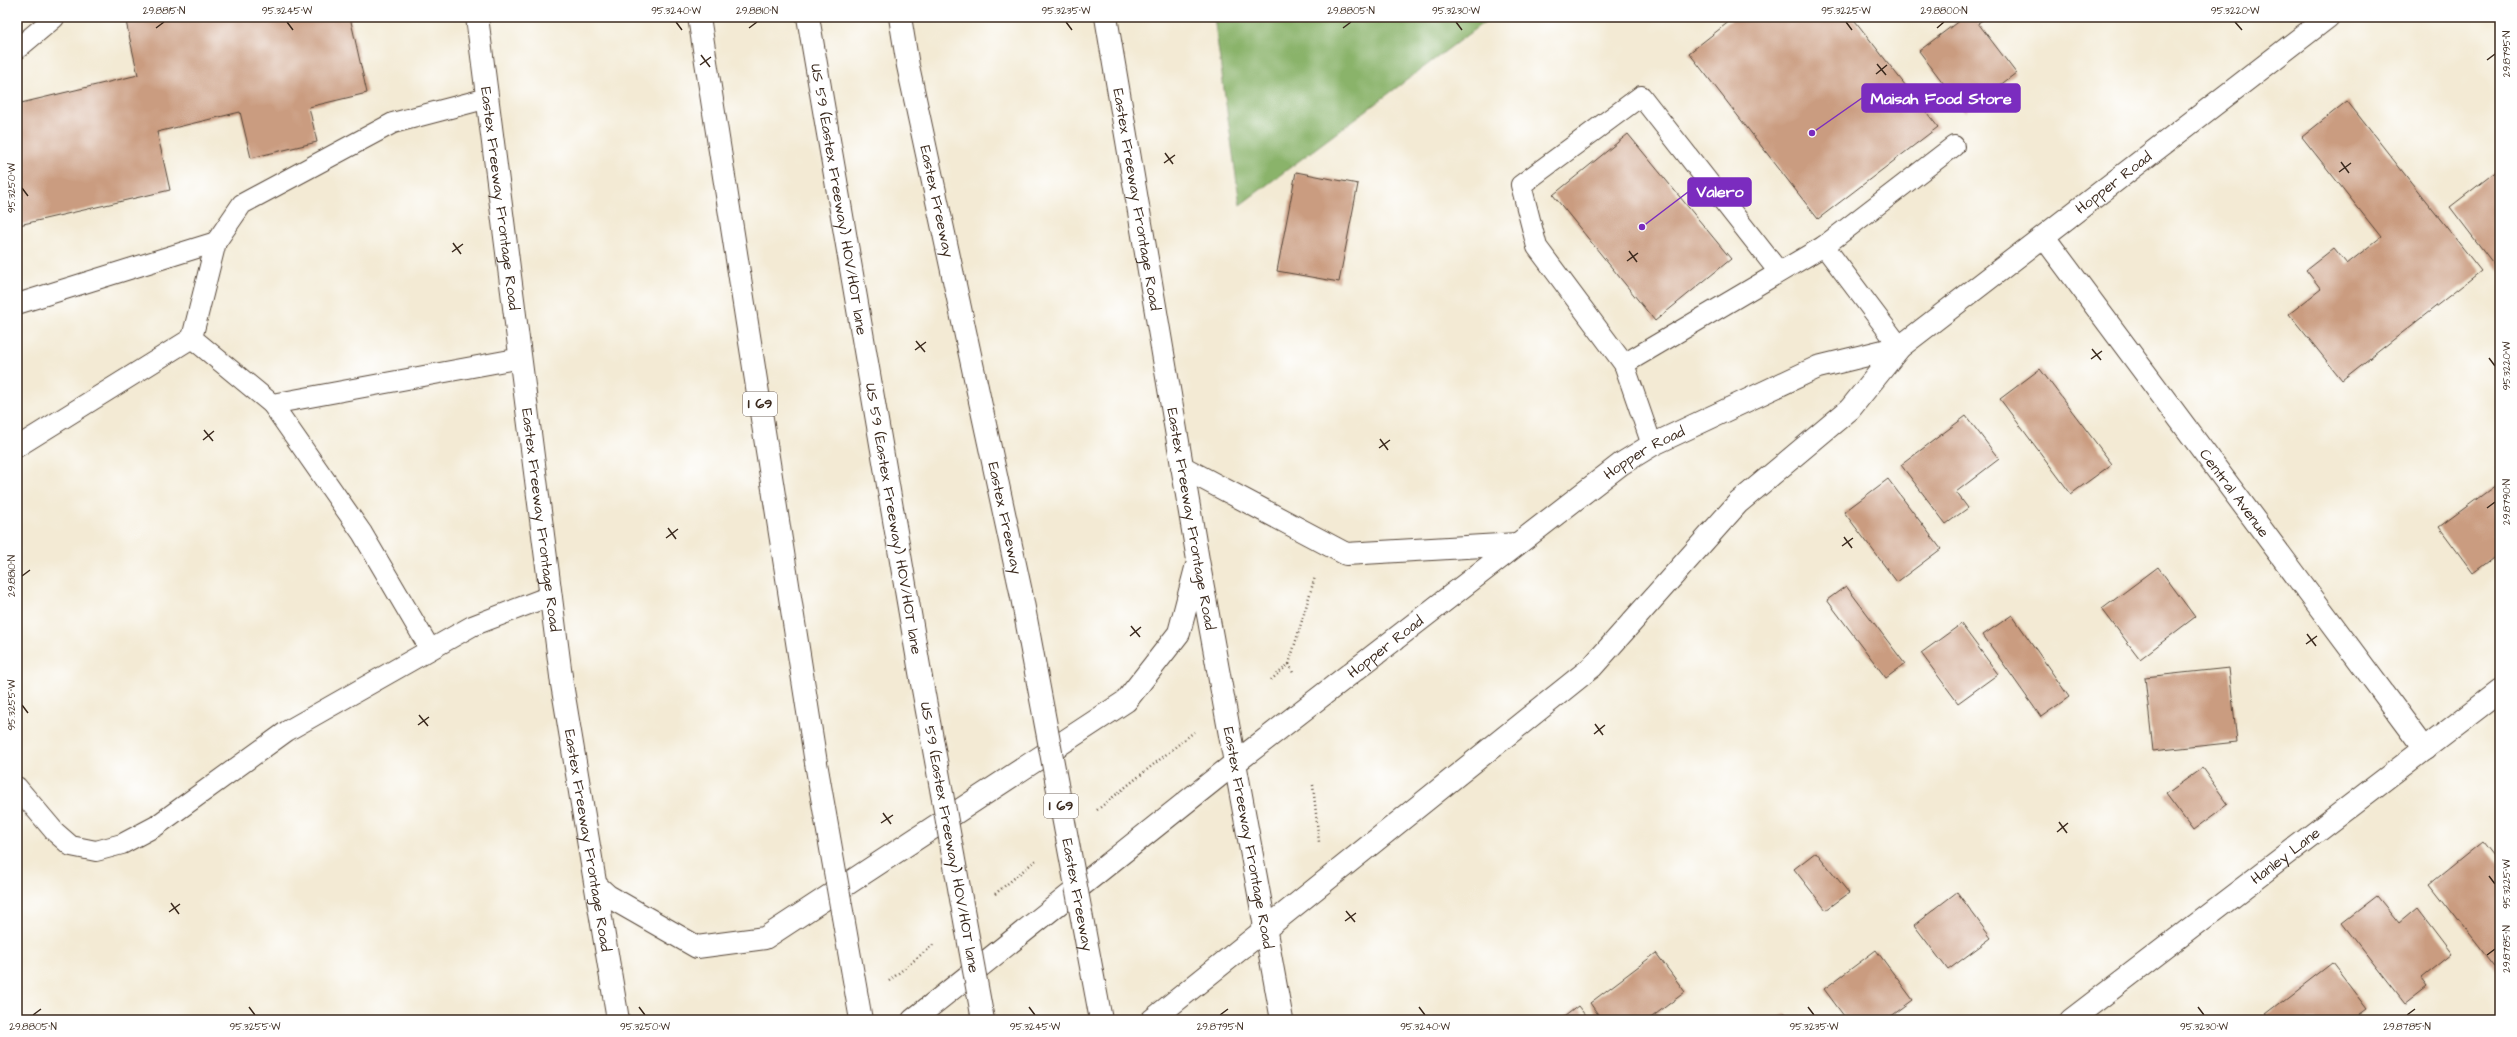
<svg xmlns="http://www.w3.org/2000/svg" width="2517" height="1037" viewBox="0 0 2517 1037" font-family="'Architects Daughter',sans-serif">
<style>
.forest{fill:#8ab36a;stroke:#626e44}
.building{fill:#ca9c80}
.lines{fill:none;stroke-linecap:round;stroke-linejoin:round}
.lane-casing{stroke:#574739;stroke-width:22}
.street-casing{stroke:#574739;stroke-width:24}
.secondary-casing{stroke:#574739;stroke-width:24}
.highway-casing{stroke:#574739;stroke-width:24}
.path{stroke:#574739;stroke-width:2.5;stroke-dasharray:1 3;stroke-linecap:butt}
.lane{stroke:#fff;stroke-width:20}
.street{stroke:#fff;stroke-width:22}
.secondary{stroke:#fff;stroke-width:22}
.highway{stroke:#fff;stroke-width:22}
.highway-bridge-casing{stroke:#574739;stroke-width:24;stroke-linecap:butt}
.highway-bridge{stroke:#fff;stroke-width:22}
.ticks{fill:none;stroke:#3b2a1e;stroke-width:1.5}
.labels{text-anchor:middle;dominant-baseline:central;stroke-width:3;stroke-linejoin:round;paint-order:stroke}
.shield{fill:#fff;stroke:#766a62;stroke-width:1}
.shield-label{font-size:14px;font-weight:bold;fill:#3b2a1e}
.street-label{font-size:15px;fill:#3b2a1e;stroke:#fff}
.leader{fill:none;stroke:#7b2cbf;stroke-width:1.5}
.callout-dot{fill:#7b2cbf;stroke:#fff;stroke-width:1.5}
.callout{fill:#7b2cbf;stroke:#7b2cbf;stroke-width:1.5}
.callout-label{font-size:16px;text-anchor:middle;font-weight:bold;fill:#fff}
.neatline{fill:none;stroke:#3b2a1e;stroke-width:1.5}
.ticks-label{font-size:10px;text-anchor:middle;fill:#3b2a1e}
</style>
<rect width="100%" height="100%" fill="#fff"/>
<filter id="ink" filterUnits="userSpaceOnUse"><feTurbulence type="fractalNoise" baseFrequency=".025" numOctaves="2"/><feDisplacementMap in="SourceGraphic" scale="8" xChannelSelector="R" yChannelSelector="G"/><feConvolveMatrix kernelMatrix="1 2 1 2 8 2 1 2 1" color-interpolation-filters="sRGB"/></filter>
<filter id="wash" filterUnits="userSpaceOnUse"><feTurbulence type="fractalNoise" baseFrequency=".012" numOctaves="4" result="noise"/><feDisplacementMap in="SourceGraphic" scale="16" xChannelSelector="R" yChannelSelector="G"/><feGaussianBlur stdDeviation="0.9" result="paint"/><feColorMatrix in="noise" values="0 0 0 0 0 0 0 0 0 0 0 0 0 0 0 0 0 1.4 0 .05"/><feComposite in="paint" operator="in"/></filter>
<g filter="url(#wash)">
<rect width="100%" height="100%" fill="#f3ead4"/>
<path class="forest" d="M1214 17H1491L1240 205Z"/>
<g id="blocks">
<g class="building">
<path d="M125 17H350L367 93 309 107 317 142 251 158 240 112 157 132 170 190 19 225 17 104 138 75Z"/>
<path d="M1735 17H1852L1938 127 1818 219 1689 53Z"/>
<path d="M1957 17H1987L1978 23 2016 73 1965 112 1919 51 1960 20Z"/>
<path d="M2347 101 2481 271 2342 380 2289 314 2321 289 2306 270 2334 248 2347 264 2381 237 2302 137Z"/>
<path d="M1628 134 1731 259 1655 321 1553 195Z"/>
<path d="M2498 170 2500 173 2499 271 2450 207Z"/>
<path d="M1296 172 1358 184 1339 282 1277 271Z"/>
<path d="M2040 369 2112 464 2071 494 2000 399Z"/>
<path d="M1966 416 1999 459 1956 492 1968 508 1946 524 1901 465Z"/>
<path d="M1888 479 1941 549 1897 582 1844 512Z"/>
<path d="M2500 482V553L2473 573 2439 527Z"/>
<path d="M2158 567 2195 617 2140 659 2102 609Z"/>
<path d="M1846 586 1905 664 1886 678 1827 600Z"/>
<path d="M2012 615 2069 697 2041 717 1983 635Z"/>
<path d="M1961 624 1998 674 1958 703 1921 653Z"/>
<path d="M2229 668 2237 742 2153 751 2145 677Z"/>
<path d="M2202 768 2228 804 2193 830 2166 794Z"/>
<path d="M2482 842 2500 865V974L2430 884Z"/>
<path d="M1816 852 1849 893 1826 910 1794 869Z"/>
<path d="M1957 892 1991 938 1948 970 1914 925Z"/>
<path d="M2377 896 2399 923 2417 908 2452 954 2422 978 2428 986 2405 1004 2342 923Z"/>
<path d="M1876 950 1913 1000 1886 1020H1847L1824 989Z"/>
<path d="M1656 953 1685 992 1648 1020H1602L1590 1003Z"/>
<path d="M2332 963 2367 1009 2352 1020H2271L2266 1014Z"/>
<path d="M1578 1006 1589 1020H1560Z"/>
<path d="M1785 1013 1790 1020H1775Z"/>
</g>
</g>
</g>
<g filter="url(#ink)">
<use href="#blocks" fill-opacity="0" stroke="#574739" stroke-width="1"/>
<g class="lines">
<g class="lane-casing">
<g id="lane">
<path d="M17 49 54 18"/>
<path d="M488 98 393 123 242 204 216 242 192 338 272 404 521 358"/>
<path d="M1824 246 1954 146"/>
<path d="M17 304 216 242"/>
<path d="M1624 364 1537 247 1521 185 1641 96 1779 272"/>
<path d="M272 404 362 533 430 649"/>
<path d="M1652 445 1624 364 1824 246 1900 347"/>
<path d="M17 447 192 338"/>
<path d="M17 787 55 832 71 846 96 851 122 844 156 826 287 731 472 626 550 596"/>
</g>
</g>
<g class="street-casing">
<g id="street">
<path id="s1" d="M2044 237 2425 749"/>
<path id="s2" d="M2071 1020 2500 691"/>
</g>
</g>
<g class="secondary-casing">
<g id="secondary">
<path id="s3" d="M477 17 562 684 618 1020"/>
<path id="s4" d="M1106 17 1198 560 1282 1020"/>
<path d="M1182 467 1346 554 1517 544"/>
<path d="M596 885 608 896 697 947 765 938 1126 701 1179 633 1196 568"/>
<path id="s5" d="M913 1020 1235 763 1621 464 1652 445 1818 367 1900 347"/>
<path id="s6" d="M1152 1020 1592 667 1738 503 1850 409 1900 347 2328 17"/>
</g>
</g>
<g class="highway-casing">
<g id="highway">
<path d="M699 17 816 763"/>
<path id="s7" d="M808 17 921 678"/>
<path id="s8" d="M900 17 908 66 1021 592"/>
</g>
</g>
<g class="path">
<path d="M1289 664 1294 675"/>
<path d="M1271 680 1289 664 1315 577"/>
<path d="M1313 785 1319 842"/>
<path d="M1097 810 1194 732"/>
<path d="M995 894 1036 860"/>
<path d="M889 981 934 944"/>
</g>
<use href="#lane" class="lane"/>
<use href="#street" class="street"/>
<use href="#secondary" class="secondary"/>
<use href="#highway" class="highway"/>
<g class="highway-bridge-casing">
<g id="highway-bridge">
<path id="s9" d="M1021 592 1101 1020"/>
<path id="s10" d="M921 678 983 1020"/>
<path d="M816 763 861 1020"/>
</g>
</g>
<use href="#highway-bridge" class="highway-bridge"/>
</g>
</g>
<path class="ticks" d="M287 22 293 30M676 22 682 30M1066 22 1072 30M1456 22 1462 30M1846 22 1852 30M2235 22 2242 30M156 28 164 22M749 28 757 22M1343 28 1351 22M1937 28 1944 22M701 55 710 67M2487 60 2495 54M1877 64 1886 75M700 65 711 57M1876 74 1887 65M1165 153 1173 164M2341 162 2349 173M1164 163 1175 155M2339 172 2351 163M22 188 28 196M453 243 461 254M1629 251 1637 262M452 252 463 244M1627 261 1638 253M916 341 925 352M2092 349 2101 360M915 350 926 342M2489 358 2495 366M2091 359 2102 351M204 430 213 441M1380 439 1388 450M203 440 214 431M1379 448 1390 440M2487 508 2495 502M668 528 676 539M1844 537 1852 548M666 538 678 529M1842 546 1853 538M22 576 30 570M1131 626 1140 637M2307 634 2316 646M1130 636 1141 627M2306 644 2317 636M22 705 28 713M419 715 428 726M1595 724 1603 735M418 725 429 717M1594 734 1605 725M883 813 891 824M2059 822 2067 833M881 823 893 815M2057 832 2068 823M2489 876 2495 884M171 903 179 914M1346 911 1355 922M169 912 180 904M1345 921 1356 913M2487 955 2495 949M249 1007 255 1015M639 1007 645 1015M1029 1007 1035 1015M1419 1007 1425 1015M1808 1007 1814 1015M2198 1007 2204 1015M33 1015 41 1009M1220 1015 1228 1009M2407 1015 2415 1009"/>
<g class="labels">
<g class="shield">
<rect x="743" y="392" width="34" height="24" rx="3"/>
<rect x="1044" y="794" width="34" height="24" rx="3"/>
</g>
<g class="shield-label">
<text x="760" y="404">I 69</text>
<text x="1061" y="806">I 69</text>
</g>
<g class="street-label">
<text stroke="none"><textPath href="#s6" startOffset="1279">Hopper Road</textPath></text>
<text stroke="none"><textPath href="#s3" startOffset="183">Eastex Freeway Frontage Road</textPath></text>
<text stroke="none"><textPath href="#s7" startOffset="185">US 59 (Eastex Freeway) HOV/HOT lane</textPath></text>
<text stroke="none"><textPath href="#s4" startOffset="185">Eastex Freeway Frontage Road</textPath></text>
<text stroke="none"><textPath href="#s8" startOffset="188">Eastex Freeway</textPath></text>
<text stroke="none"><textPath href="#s5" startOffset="926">Hopper Road</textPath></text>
<text stroke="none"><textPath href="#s1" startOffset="319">Central Avenue</textPath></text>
<text stroke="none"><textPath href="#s8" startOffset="512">Eastex Freeway</textPath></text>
<text stroke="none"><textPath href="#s3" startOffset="507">Eastex Freeway Frontage Road</textPath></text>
<text stroke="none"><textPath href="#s7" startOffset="509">US 59 (Eastex Freeway) HOV/HOT lane</textPath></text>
<text stroke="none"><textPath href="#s4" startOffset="509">Eastex Freeway Frontage Road</textPath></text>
<text stroke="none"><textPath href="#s5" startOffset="602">Hopper Road</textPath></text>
<text stroke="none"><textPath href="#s10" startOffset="162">US 59 (Eastex Freeway) HOV/HOT lane</textPath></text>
<text stroke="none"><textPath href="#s4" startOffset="833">Eastex Freeway Frontage Road</textPath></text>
<text stroke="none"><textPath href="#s3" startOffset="831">Eastex Freeway Frontage Road</textPath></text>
<text stroke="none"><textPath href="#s2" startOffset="270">Hanley Lane</textPath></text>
<text stroke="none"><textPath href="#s9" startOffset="308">Eastex Freeway</textPath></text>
</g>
</g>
<path class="leader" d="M1812 133L1862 98M1642 227L1688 192"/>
<g class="callout-dot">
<circle cx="1812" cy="133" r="4"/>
<circle cx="1642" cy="227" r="4"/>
</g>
<g class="callout">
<rect x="1862" y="84" width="158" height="28" rx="4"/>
<rect x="1688" y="178" width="63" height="28" rx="4"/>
</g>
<g class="callout-label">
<text x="1941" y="104">Maisah Food Store</text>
<text x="1720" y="197">Valero</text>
</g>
<rect width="2517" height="1037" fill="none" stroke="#fff" stroke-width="44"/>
<rect x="22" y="22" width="2473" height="993" class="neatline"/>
<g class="ticks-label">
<text x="164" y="14">29.8815°N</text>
<text x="287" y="14">95.3245°W</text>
<text x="676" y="14">95.3240°W</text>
<text x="757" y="14">29.8810°N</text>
<text x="1066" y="14">95.3235°W</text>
<text x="1351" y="14">29.8805°N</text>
<text x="1456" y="14">95.3230°W</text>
<text x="1846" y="14">95.3225°W</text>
<text x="1944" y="14">29.8800°N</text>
<text x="2235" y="14">95.3220°W</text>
<text transform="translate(2506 54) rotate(-90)" y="4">29.8795°N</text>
<text transform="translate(11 188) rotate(-90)" y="4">95.3250°W</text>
<text transform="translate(2506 366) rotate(-90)" y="4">95.3220°W</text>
<text transform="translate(2506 502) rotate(-90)" y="4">29.8790°N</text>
<text transform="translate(11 576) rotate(-90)" y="4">29.8810°N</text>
<text transform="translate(11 705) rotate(-90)" y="4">95.3255°W</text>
<text transform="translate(2506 884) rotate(-90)" y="4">95.3225°W</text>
<text transform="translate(2506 949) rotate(-90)" y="4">29.8785°N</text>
<text x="33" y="1030">29.8805°N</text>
<text x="255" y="1030">95.3255°W</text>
<text x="645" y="1030">95.3250°W</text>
<text x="1035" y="1030">95.3245°W</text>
<text x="1220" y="1030">29.8795°N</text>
<text x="1425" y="1030">95.3240°W</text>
<text x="1814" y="1030">95.3235°W</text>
<text x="2204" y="1030">95.3230°W</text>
<text x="2407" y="1030">29.8785°N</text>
</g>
</svg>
